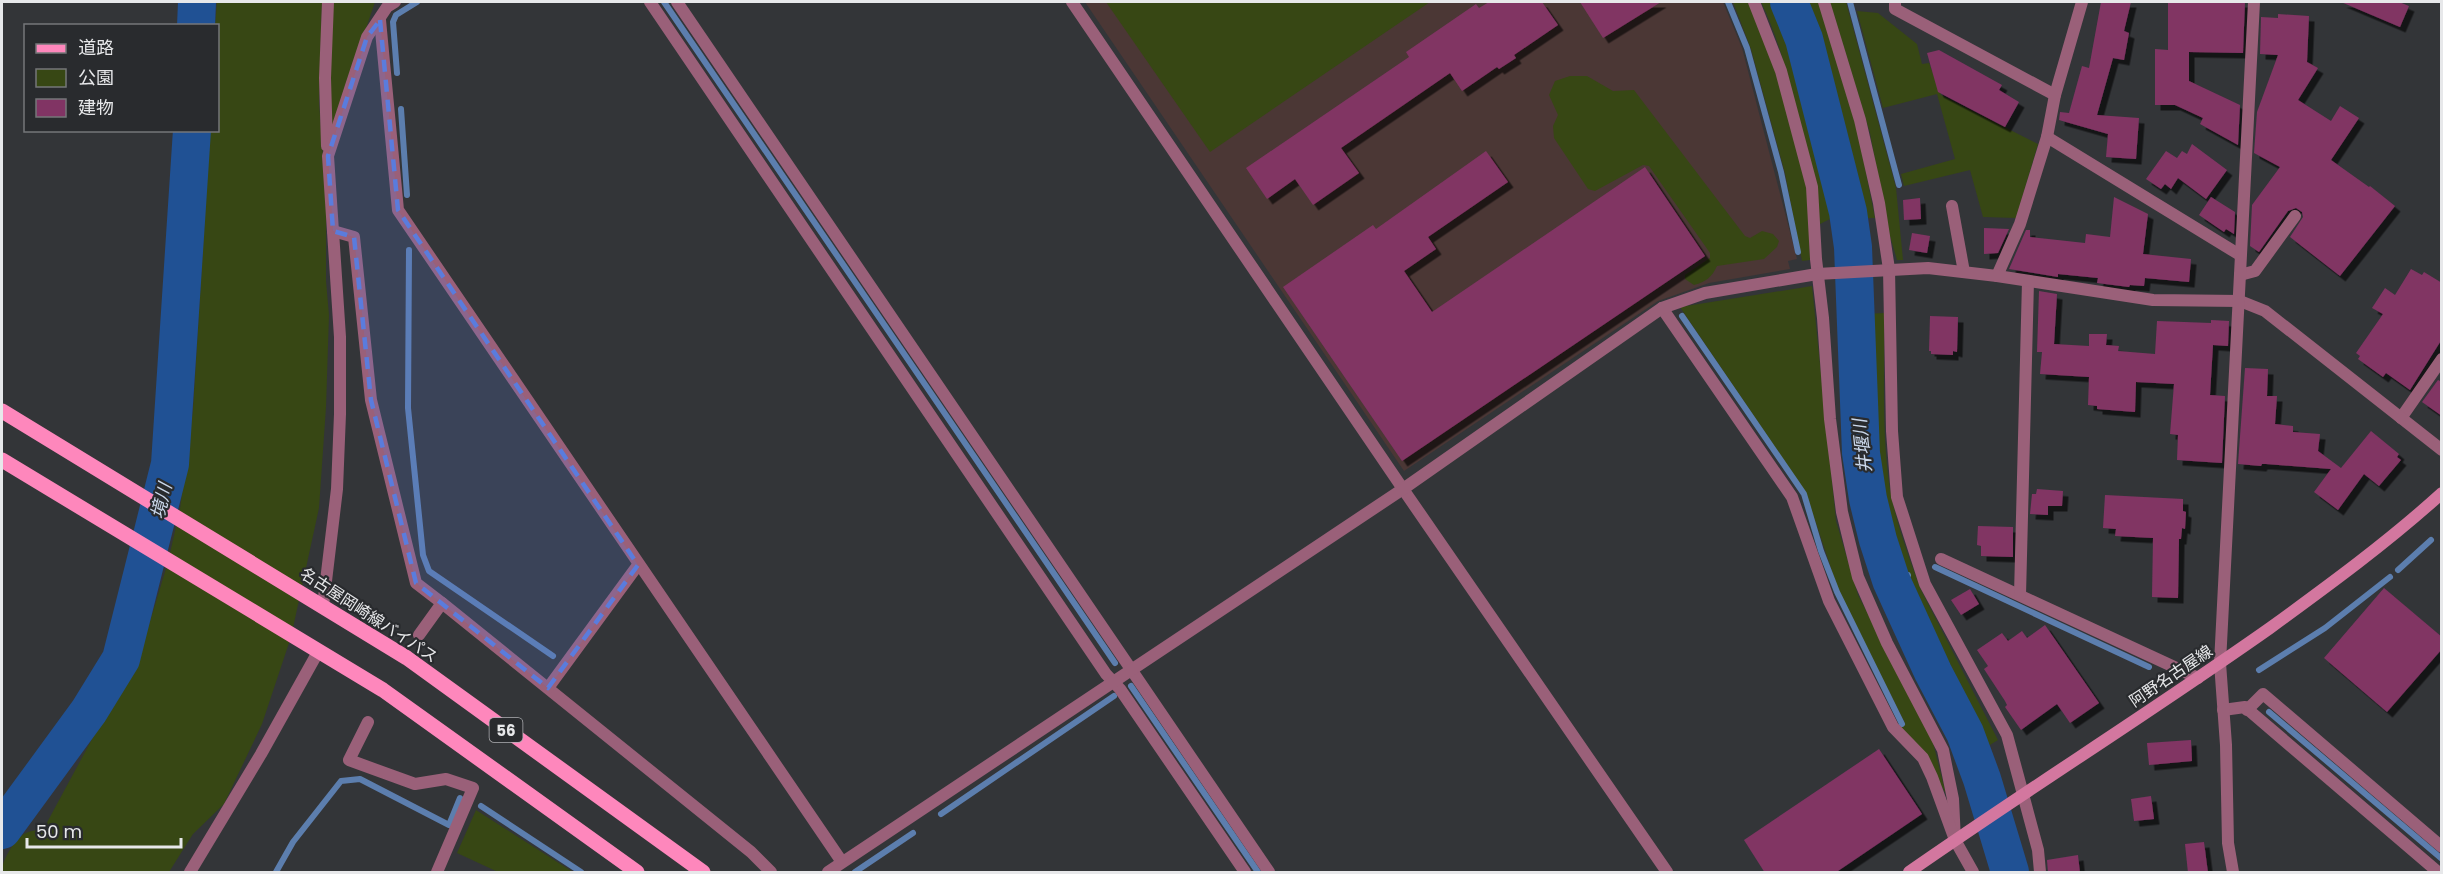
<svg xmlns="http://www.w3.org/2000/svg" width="2443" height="874" viewBox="0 0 2443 874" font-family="Poppins,'Noto Sans JP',sans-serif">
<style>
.education{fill:#4b3735}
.green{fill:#374714}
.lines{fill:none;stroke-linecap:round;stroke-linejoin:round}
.stream{stroke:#5c7eae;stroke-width:6}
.river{stroke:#205194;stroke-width:38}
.building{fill:#813464;filter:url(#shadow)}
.service{stroke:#9a6079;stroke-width:12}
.minor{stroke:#9a6079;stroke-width:12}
.secondary{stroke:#d3779f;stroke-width:12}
.primary{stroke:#fe87bc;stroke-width:15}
.marked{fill:#5a7cdd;fill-opacity:0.2;stroke:#5a7cdd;stroke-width:4.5;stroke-dasharray:12 8;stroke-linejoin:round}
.labels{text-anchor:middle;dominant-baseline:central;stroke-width:4.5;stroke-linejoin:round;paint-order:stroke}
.shield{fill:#292b2e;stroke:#aeafb2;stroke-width:1.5}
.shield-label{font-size:15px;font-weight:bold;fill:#e7e8ea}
.street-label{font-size:16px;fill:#e7e8ea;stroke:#292b2e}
.water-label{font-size:18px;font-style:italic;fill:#cbd8eb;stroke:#292b2e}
</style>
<defs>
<filter id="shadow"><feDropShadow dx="5.5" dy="5.5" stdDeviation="0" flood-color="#0009"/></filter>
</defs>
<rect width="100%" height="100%" fill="#333538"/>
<path class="education" d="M1085 2H1723L1742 48 1797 259 1788 261 1790 269 1709 283 1658 301 1404 471Z"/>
<g class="green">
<path d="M217 2H322L319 102 326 199V281L329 315 326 407 319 508 291 637 262 724 224 804 193 834 169 872H2C1 862 14 840 24 834 29 831 38 830 44 828L125 678 148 628 168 562 180 509 193 410 204 231 207 131 218 130V26L215 25Z"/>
<path d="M332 2H375L331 131 329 87Z"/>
<path d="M1106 2H1430L1210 152Z"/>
<path d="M1733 2H1750L1776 71 1808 187 1810 260 1802 261 1785 173 1751 49Z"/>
<path d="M1761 2H1783C1807 71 1825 143 1838 215L1820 224C1804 155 1792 65 1761 2Z"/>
<path d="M1798 2H1819L1855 118 1875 218H1859L1855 212C1841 141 1823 69 1798 2Z"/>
<path d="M1830 2H1846L1896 188 1903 260H1897L1888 229 1870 133Z"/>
<path d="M1857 11 1878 13 1917 44 1922 64 1929 63 1941 95 2038 144 2016 218 1983 217 1970 170 1904 186 1901 174 1955 159 1937 94 1883 108Z"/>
<path d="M1570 76H1587L1613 91 1634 90 1745 236 1750 238 1762 231 1773 234 1779 241 1777 247 1764 259 1717 266C1712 277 1706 282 1694 285L1685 279V275L1710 258V253L1649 166 1643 165 1595 191 1588 189 1554 138 1553 126 1558 115 1549 95 1555 81Z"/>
<path d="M1812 286 1836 521 1858 595 1931 735 1946 794 1939 781 1899 728 1905 723 1839 592 1806 493 1680 307Z"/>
<path d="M1884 313C1885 371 1881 431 1890 489 1896 523 1909 558 1921 590L1998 740 1980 751 1898 582 1909 578 1908 573 1896 576C1873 512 1868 463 1864 396 1863 369 1859 340 1865 314Z"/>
<path d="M476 810 573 872H498L457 853Z"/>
</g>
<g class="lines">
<g class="stream">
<path d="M664 2 1115 663"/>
<path d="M1728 2 1747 48 1781 172 1798 252"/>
<path d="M1850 2 1899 185"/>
<path d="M397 73 393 22 396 15 417 2"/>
<path d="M401 109 407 195"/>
<path d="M409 250 408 408 423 555 429 571 553 656"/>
<path d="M1682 316 1804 494 1821 551 1837 592 1902 724"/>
<path d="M1935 567 2149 667"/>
<path d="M2398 570 2431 540"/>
<path d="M1891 580 1908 575"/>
<path d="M2259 670 2325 628 2390 577"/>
<path d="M1131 686 1258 872"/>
<path d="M2269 712 2442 859"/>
<path d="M481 806 581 872"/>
<path d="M941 814 1114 696"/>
<path d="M276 872 293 842 341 781 360 779 449 825 460 798"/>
<path d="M855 872 913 833"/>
</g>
<g class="river">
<path d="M1789 2 1804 39 1848 212 1853 247 1861 453 1868 499 1878 540 1891 580 1933 672 1965 733 1982 779 2010 872"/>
<path d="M196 26 197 2"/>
<path d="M2 830 89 711 121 659 170 464 192 130"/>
</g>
</g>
<g class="building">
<path d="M1489 2H1542L1558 25 1514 55 1516 58 1499 69 1497 67 1462 91 1450 73 1341 148 1359 173 1313 205 1295 179 1267 199 1246 168 1409 57 1406 52 1476 4 1479 8Z"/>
<path d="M1580 2H1661L1603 38Z"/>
<path d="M2101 2H2131L2124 31 2129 33 2124 60 2113 58 2097 115 2139 118 2136 159 2106 157 2108 134 2059 120 2060 112 2069 113 2082 66 2089 68Z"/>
<path d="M2168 2H2245L2243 53 2189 52V81L2240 105 2238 145 2200 124 2203 118 2175 105H2155V49L2168 50Z"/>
<path d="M2341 2H2399L2409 6 2400 27Z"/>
<path d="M2278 14 2309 16 2307 62 2318 68 2298 100 2331 121 2340 106 2359 118 2331 160 2369 187 2370 186 2395 206 2340 276 2290 237 2303 217 2302 212 2296 208 2288 211 2259 252 2250 246 2252 205 2280 167 2254 153 2257 112 2278 55 2260 54 2261 17 2278 18Z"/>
<path d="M1939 50 2002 85 1999 90 2019 102 2005 127 1938 92 1927 53Z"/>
<path d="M2192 144 2227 170 2206 199 2178 178 2171 189 2165 184 2161 189 2146 179 2166 151 2177 158 2182 151 2187 154Z"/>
<path d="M1486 151 1508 182 1428 237 1436 249 1404 271 1432 312 1645 167 1705 256 1402 461 1283 287 1373 225 1376 229Z"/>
<path d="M2114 197 2148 214 2143 254 2191 259 2189 282 2145 278 2144 286 2130 285 2129 287 2097 283 2098 278 2058 274V277L2009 269 2026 230H2030V237L2085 243 2086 234 2110 237Z"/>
<path d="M2211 197 2235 212 2234 234 2226 229 2224 232 2199 215Z"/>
<path d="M1920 198 1921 219 1904 220 1903 200Z"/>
<path d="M1984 228 2009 229 1998 253 1984 254Z"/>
<path d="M1912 233 1930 236 1927 253 1909 250Z"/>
<path d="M2411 269 2422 275 2424 272 2442 283V339L2410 390 2386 373 2383 377 2358 359 2360 356 2356 353 2383 314 2372 308 2385 288 2395 295Z"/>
<path d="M2039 291 2057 294 2054 344 2089 346V334H2107L2106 345 2119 346 2118 351 2155 354 2157 321 2211 323V320L2229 321 2228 346 2213 345 2210 395 2225 396 2222 463 2177 460 2178 435 2170 434 2174 384 2136 382 2135 412 2097 409V406L2088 405 2089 377 2040 374 2042 352H2037Z"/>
<path d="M1930 316 1958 317 1957 352 1953 351V355L1931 354V351H1929Z"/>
<path d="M2245 368 2268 369 2267 396H2277L2275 424 2293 426V432L2320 434 2318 451 2341 468 2371 431 2399 454 2397 457 2401 460 2379 486 2364 474 2338 510 2314 492 2331 469 2266 464H2262L2261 466 2238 464Z"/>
<path d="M2438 380 2442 382V416L2422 402Z"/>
<path d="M2037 489 2063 491 2062 506H2048V515L2030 514 2032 494H2036Z"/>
<path d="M2105 495 2183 499V511L2186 512 2185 529 2182 528 2181 539H2179L2178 598 2152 597 2153 538 2115 536 2116 529 2103 528Z"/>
<path d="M1978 526 2013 527V557L1981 556V546L1977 545Z"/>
<path d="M2384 588 2442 637V649L2387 712 2324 658Z"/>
<path d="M1970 589 1979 604 1961 615 1951 600Z"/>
<path d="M2045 625 2099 703 2070 723 2057 704 2021 730 2005 707 2007 705 2005 701 1984 669 1988 666 1977 650 2002 633 2008 641 2022 631 2027 638Z"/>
<path d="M2191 740 2192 761 2149 765 2147 743Z"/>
<path d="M1879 749 1922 814 1835 873H1765L1744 840Z"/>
<path d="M2151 796 2154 819 2134 821 2131 799Z"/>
<path d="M2204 842 2208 873H2188L2185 844Z"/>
<path d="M2078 855 2080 873H2048L2047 860Z"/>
</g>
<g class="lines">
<g class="service">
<path d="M1952 206 1964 272"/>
<path d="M2240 275 2255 271 2295 216"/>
</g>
<g class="minor">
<path d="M650 2 1106 674 1120 689 1245 872"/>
<path d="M677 2 1269 872"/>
<path d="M1072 2 1403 489 1667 872"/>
<path d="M1754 2 1781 71 1812 187 1816 259 1823 318 1830 419 1842 512 1858 577 1887 643 1943 750 1953 799 1955 840"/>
<path d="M1824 2 1860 120 1879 203 1889 269 1892 431 1897 497 1925 584 2007 735 2038 850 2040 872"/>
<path d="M1895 2V9L2055 95"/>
<path d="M380 20 398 210 842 862"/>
<path d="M2047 137 2240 255"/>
<path d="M327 146 325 78 328 2"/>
<path d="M333 231 354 237 371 400 416 583 442 603 419 635"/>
<path d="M1997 276 2020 224 2047 137 2055 95 2082 2"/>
<path d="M1662 308 1792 497 1829 601 1893 727 1923 758 1932 777 1955 840 1973 872"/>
<path d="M2401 418 2442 359"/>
<path d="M1941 559 2198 678"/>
<path d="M2020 595 2028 281"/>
<path d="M442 603 751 852 771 872"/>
<path d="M323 606 337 489 340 414V337L328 156 367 37 387 7 395 2"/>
<path d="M548 688 638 565"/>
<path d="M2223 710 2245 707 2438 872"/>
<path d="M2247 710 2263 694 2442 847"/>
<path d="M368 722 349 760 415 784 446 779 473 788 437 872"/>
<path d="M190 872 261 754 318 652"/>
<path d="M828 872 1403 489 1662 308 1705 293 1817 274 1928 268 1997 276 2153 300 2240 301 2265 311 2442 450"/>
<path d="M2233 872 2228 843 2226 745 2220 663 2254 2"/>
</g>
<path class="secondary" d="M1909 872C2028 789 2151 712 2270 628 2329 585 2388 542 2442 493"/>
<g class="primary">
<path d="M2 411 407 658 703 872"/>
<path d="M2 460 383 690 637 872"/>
</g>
</g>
<path class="marked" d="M380 20 398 210 638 565 548 688 416 583 371 400 354 237 333 231 328 156 367 37Z"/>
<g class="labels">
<rect class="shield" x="489.5" y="718" width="33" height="24" rx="4.5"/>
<g class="shield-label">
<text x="506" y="730">56</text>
</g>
<g class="street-label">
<text transform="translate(369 615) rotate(33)">名古屋岡崎線バイパス</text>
<text transform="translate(2171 676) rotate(-34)">阿野名古屋線</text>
</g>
<g class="water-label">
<text transform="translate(1862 446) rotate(-96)">井堰川</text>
<text transform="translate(161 501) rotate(-76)">境川</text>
</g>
</g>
<rect width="2443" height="874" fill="none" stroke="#e7e8ea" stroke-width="6"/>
<rect x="24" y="24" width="195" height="108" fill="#292b2e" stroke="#757779" stroke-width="1.5"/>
<rect x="36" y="44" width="30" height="9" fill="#fe87bc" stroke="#757779" stroke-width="1.5"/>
<text x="78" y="54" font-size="18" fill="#e7e8ea">道路</text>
<rect x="36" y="69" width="30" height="18" fill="#374714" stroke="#757779" stroke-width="1.5"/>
<text x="78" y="84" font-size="18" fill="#e7e8ea">公園</text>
<rect x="36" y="99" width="30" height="18" fill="#813464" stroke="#757779" stroke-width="1.5"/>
<text x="78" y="114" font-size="18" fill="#e7e8ea">建物</text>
<path d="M27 838v9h154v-9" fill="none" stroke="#e7e8ea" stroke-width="3"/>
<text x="36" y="838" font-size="18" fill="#e7e8ea" stroke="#292b2e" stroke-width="4.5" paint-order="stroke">50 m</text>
</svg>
